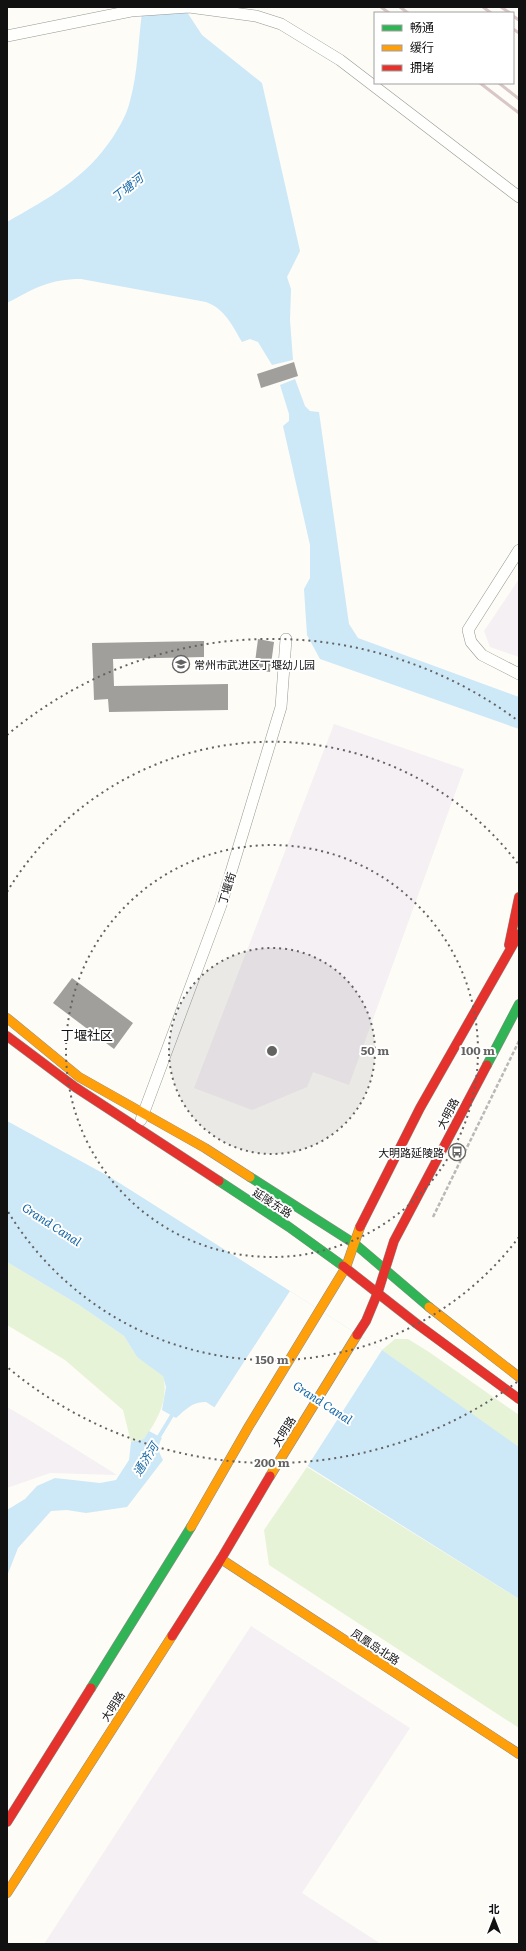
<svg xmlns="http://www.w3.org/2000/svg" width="526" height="1951" viewBox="0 0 526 1951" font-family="Literata,'Noto Sans SC',serif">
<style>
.industrial{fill:#f5f0f3}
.green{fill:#e7f3d7}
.water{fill:#cde8f7}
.pier{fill:#fdfcf7}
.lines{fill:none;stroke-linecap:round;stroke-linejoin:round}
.stream{stroke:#cde8f7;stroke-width:4}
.building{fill:#a19f9c}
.street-casing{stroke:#979795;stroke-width:12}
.fast-casing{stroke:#8e8d8b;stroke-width:10}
.slow-casing{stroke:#8e8d8b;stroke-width:10}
.jam-casing{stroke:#8e8d8b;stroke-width:10}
.path{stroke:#b9b9b8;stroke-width:2.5;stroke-dasharray:4 2;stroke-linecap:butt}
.street{stroke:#fffffe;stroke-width:11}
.fast{stroke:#30b455;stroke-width:9}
.slow{stroke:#ff9f0a;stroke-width:9}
.jam{stroke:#e5322d;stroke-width:9}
.rail{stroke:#d9c6c7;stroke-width:3}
.ring{fill:none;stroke:#646362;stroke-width:2;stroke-dasharray:2 4}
.labels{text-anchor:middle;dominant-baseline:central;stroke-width:4;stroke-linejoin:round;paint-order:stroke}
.poi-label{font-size:11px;fill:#111;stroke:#fff;text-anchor:start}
.street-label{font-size:11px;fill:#111;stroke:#fff}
.water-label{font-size:12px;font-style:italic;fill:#1768a6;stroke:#fff}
.quarter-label{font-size:13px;fill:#111;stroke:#fff}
.centre{fill:#646362;stroke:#fff;stroke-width:2}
.ring-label{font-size:12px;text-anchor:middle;font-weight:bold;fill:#646362;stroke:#fff;stroke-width:4;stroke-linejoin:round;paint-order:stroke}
</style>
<rect width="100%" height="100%" fill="#fdfcf7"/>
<g class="industrial">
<path d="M519 579V657L490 647 484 631Z"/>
<path d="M334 724 464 769 349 1085 313 1072 307 1087 252 1110 194 1088Z"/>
<path d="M7 1407 26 1418 117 1475 50 1473 7 1488Z"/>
<path d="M251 1626 410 1728 302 1893 381 1944H44Z"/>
</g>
<g class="green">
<path d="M7 1262 79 1305 124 1336 137 1357 163 1375C169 1400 158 1419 144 1439L131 1442 123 1410 65 1360 7 1325Z"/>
<path d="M395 1339H408L429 1352 519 1415V1449L382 1350Z"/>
<path d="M307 1467 519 1599V1728L269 1565 264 1530Z"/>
</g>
<g class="water">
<path d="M185 9 202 35 262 83 300 251 287 277 291 289 290 320 293 360 272 365 258 342 250 339 242 342C232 325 225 309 206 302L81 279C49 279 35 288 7 303V222C49 198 85 179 113 137 120 126 127 114 130 101 138 73 138 42 142 13Z"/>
<path d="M295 379 305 406 310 411 319 412 349 624 358 638 519 697V729L320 659 307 635 304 589 310 578V545L283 426 289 421V414L280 385Z"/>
<path d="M7 1121 110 1177 290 1291 382 1350 519 1447V1599L206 1402C193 1401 185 1410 176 1418L162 1410 166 1387 163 1376 137 1357 124 1336 79 1305 7 1262Z"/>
<path d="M149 1431 162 1438C157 1447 158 1451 163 1460L127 1507 86 1513 67 1510 51 1511 18 1548 7 1576V1510L25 1499 37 1486 55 1478 100 1483 116 1480 129 1460 131 1442 144 1439Z"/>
</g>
<path class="pier" d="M290 1291 382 1350 307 1467 214 1408Z"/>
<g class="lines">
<path class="stream" d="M157 1440 174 1412"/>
</g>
<g class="building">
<path d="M294 362 298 376 261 388 257 374Z"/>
<path d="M258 639 274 642 270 672 254 670Z"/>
<path d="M204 641V657L113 659 114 686 228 684V710L109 712 108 699 94 700 92 643Z"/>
<path d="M72 978 133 1023 114 1049 53 1003Z"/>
</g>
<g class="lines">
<g class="street-casing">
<g id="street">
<path d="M7 36 131 11 189 7 256 16 281 24 340 60 519 197"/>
<path d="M519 550 468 630 471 642 482 655 519 674"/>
<path d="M141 1120 221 905 281 707 286 639"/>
</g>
</g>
<g class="fast-casing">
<g id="fast">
<path d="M487 1065 519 1004"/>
<path d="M250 1177 355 1244 429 1307"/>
<path d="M219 1181 289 1227 343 1266"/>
<path d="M91 1688 191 1527"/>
</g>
</g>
<g class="slow-casing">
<g id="slow">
<path d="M7 1018 79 1077 205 1148 250 1177"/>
<path d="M429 1307 519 1377"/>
<path d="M270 1476 357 1335"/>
<path d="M191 1527 249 1426 346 1267 360 1227"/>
<path d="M221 1559 519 1754"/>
<path d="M7 1893 172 1636"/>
</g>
</g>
<g class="jam-casing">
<g id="jam">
<path d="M509 945 519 897"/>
<path d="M7 1036 75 1087 219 1181"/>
<path d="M360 1227 420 1108 519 934"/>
<path d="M343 1266 417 1324 519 1399"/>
<path d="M357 1335 366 1321 378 1292 394 1241 487 1065"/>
<path d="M172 1636 221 1559 270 1476"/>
<path d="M7 1822 91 1688"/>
</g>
</g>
<path class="path" d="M433 1217 519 1041"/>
<use href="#street" class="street"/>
<use href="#fast" class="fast"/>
<use href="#slow" class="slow"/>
<use href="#jam" class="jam"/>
<g class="rail">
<path d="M381 7 389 13"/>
<path d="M400 7 408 13"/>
<path d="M483 7 491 13"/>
<path d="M501 7 510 13"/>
<path d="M513 16 519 20"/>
<path d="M513 29 519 33"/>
<path d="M480 83 519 113"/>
<path d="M499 83 519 99"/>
</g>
</g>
<circle cx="272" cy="1051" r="103" fill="#646362" fill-opacity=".12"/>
<g class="ring">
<circle cx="272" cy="1051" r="103"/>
<circle cx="272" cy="1051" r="206"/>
<path d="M519 1237A309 309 0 0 1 7 1210M7 892A309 309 0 0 1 519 865"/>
<path d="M517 1382A412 412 0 0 1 7 1367M7 735A412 412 0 0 1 517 720"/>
</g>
<defs>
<g id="school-ring" transform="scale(0.9)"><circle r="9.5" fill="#fff" stroke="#646362" stroke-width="1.5"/><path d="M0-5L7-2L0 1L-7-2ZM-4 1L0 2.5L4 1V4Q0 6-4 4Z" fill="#646362"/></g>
<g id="bus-ring" transform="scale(0.9)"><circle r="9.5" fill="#fff" stroke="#646362" stroke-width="1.5"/><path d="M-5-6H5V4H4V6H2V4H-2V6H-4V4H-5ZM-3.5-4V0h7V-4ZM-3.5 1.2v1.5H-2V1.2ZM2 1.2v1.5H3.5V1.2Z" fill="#646362"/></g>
</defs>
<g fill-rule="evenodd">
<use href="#school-ring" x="181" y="664"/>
<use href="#bus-ring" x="457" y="1152"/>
</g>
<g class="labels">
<g class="poi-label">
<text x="194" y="664">常州市武进区丁堰幼儿园</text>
<text x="444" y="1152" text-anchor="end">大明路延陵路</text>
</g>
<g class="street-label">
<text transform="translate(226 888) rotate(-73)">丁堰街</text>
<text transform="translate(447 1113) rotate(-62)">大明路</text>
<text transform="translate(273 1202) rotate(33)">延陵东路</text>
<text transform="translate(283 1431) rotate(-58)">大明路</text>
<text transform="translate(376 1646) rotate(33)">凤凰岛北路</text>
<text transform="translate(112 1706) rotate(-57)">大明路</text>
</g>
<g class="water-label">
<text transform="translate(127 187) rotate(-38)">丁塘河</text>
<text transform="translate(52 1224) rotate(33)">Grand Canal</text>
<text transform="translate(323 1402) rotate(33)">Grand Canal</text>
<text transform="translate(145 1459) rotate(-58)">通济河</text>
</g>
<g class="quarter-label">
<text x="87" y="1034">丁堰社区</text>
</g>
</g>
<circle cx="272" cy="1051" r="6" class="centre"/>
<g class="ring-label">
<text x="375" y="1055">50 m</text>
<text x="478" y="1055">100 m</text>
<text x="272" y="1364">150 m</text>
<text x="272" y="1467">200 m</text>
</g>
<rect width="526" height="1951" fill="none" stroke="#111111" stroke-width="16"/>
<rect x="374" y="12" width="140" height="72" fill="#ffffff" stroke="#a0a0a0"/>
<rect x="382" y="25" width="20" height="6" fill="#30b455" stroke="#a0a0a0"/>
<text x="410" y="32" font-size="12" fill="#111111">畅通</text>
<rect x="382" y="45" width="20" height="6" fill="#ff9f0a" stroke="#a0a0a0"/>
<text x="410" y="52" font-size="12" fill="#111111">缓行</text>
<rect x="382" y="65" width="20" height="6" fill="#e5322d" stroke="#a0a0a0"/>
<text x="410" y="72" font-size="12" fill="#111111">拥堵</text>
<g transform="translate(494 1919)" stroke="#ffffff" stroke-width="3" paint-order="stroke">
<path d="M0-3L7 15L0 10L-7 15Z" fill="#111111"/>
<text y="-6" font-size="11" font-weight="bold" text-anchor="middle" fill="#111111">北</text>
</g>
</svg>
